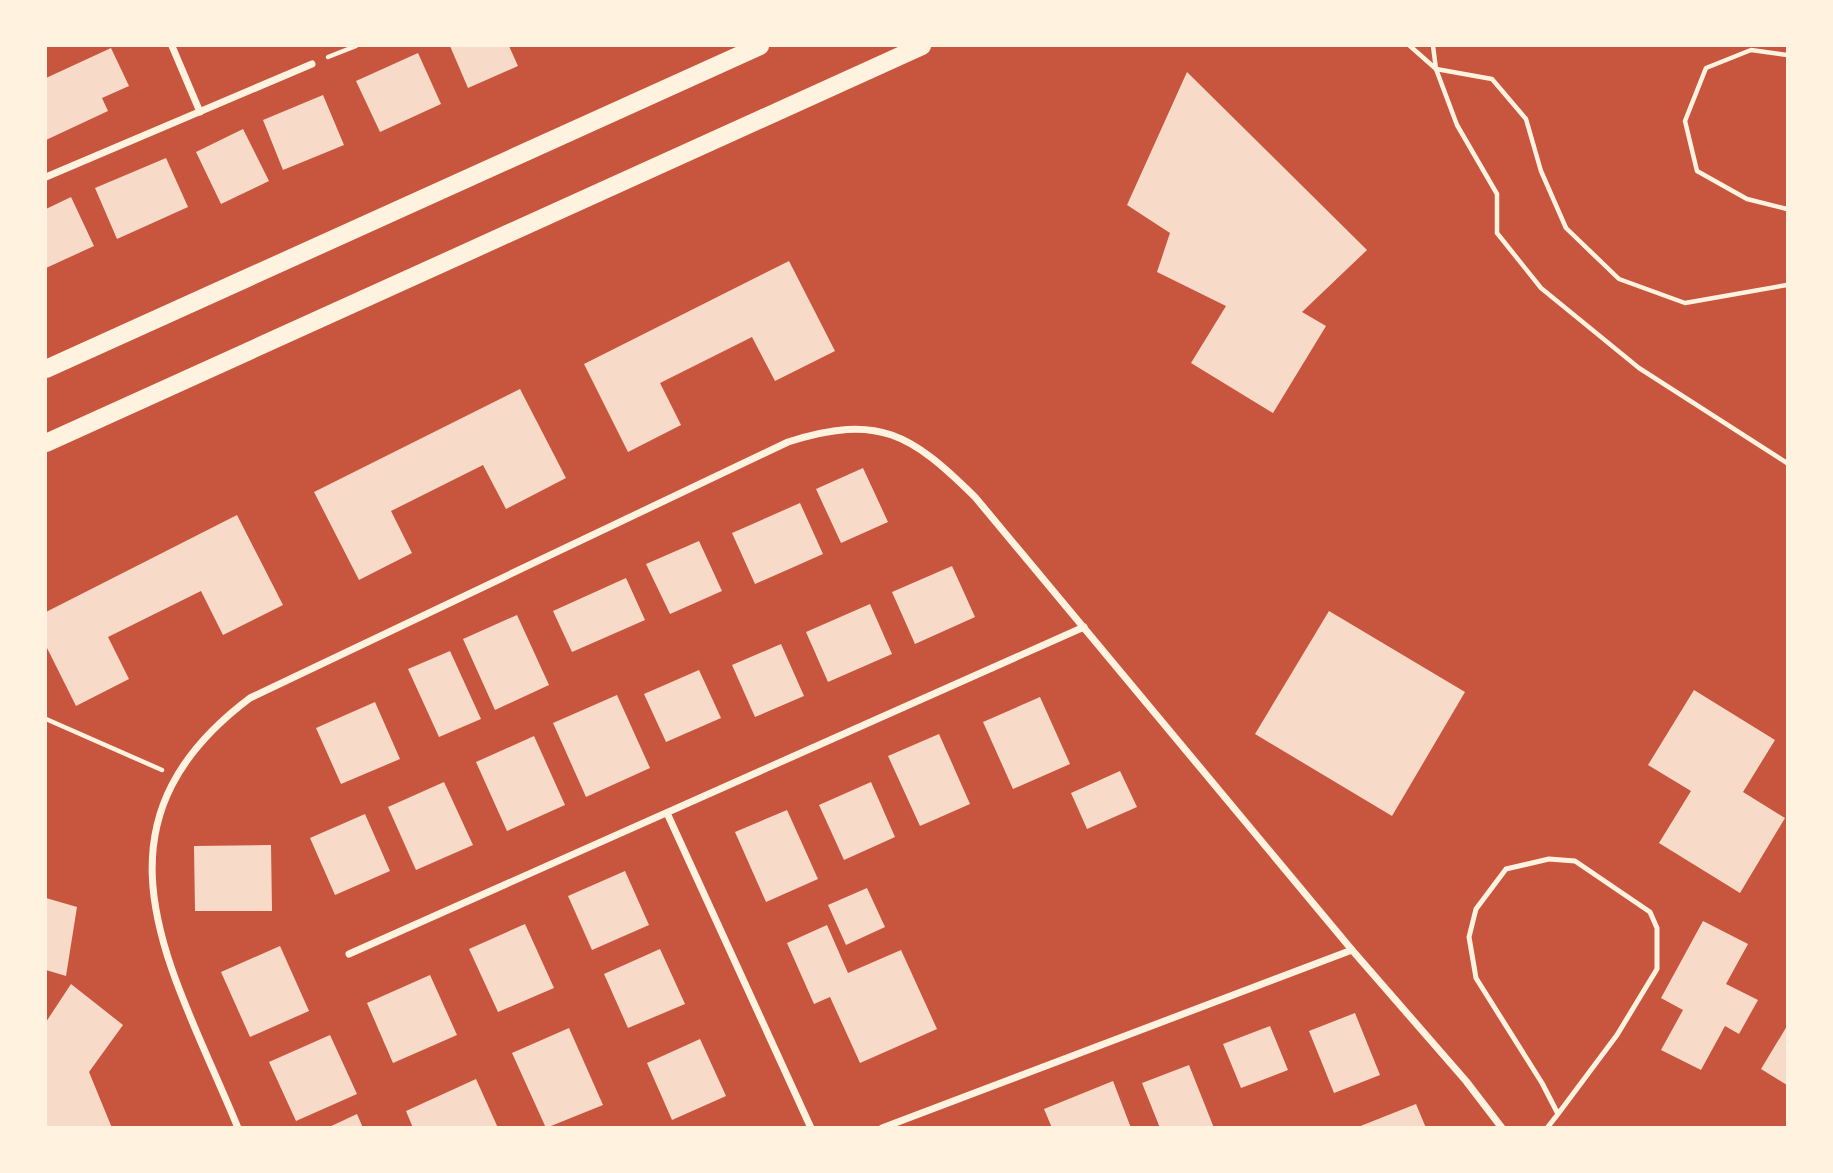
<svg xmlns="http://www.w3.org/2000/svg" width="1833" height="1173" viewBox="0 0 1833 1173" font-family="Signika,sans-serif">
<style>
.building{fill:#f7dbc8}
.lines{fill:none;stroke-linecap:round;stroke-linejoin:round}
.path{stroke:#fff3e0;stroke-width:4.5}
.service{stroke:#fff3e0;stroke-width:5}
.minor{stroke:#fff3e0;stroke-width:7}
.primary{stroke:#fff3e0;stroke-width:18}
</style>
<rect width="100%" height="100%" fill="#c8553d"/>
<g class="building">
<path d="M450 46H509L518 66 468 88Z"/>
<path d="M111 48 129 86 102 98 108 111 46 140V78Z"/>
<path d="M418 53 441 104 380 132 356 81Z"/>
<path d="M1187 72 1367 250 1302 312 1326 326 1273 413 1191 363 1226 306 1157 272 1170 233 1127 205Z"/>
<path d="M323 95 344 145 283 170 263 120Z"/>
<path d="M243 129 269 181 221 204 196 152Z"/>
<path d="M166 158 188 207 117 239 95 188Z"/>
<path d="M71 197 94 246 46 268V209Z"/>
<path d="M789 261 835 351 775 381 752 337 660 383 681 425 628 452 584 364Z"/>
<path d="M520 389 566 478 506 509 483 465 391 511 412 553 359 580 314 492Z"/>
<path d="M863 468 888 522 841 543 816 489Z"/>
<path d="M800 503 823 554 755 584 732 533Z"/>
<path d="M237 515 283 605 223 635 201 591 108 637 129 679 76 706 46 646V612Z"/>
<path d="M699 541 722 591 670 614 646 564Z"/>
<path d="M952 566 975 617 915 644 892 592Z"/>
<path d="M626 578 645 620 572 652 553 611Z"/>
<path d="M870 604 892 654 828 682 806 632Z"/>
<path d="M1329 611 1465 692 1392 816 1255 734Z"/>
<path d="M517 615 549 685 495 710 463 639Z"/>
<path d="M781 644 804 696 755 717 732 665Z"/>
<path d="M450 651 481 719 439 737 408 669Z"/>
<path d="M699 670 721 718 666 742 644 694Z"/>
<path d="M1694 690 1775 740 1743 792 1785 818 1740 893 1659 843 1691 791 1648 765Z"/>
<path d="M617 695 650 768 586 797 553 723Z"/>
<path d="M1040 697 1070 764 1013 789 983 722Z"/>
<path d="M375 702 400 759 341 784 316 728Z"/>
<path d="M939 734 970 804 920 826 888 756Z"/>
<path d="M534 736 565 805 507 831 476 762Z"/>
<path d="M1120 771 1137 807 1087 829 1071 793Z"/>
<path d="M444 782 473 845 416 870 388 807Z"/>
<path d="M871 782 895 837 844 860 819 805Z"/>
<path d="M787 810 818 879 766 902 735 832Z"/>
<path d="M365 814 390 871 335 895 310 838Z"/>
<path d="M271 845 272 911H195L194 846Z"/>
<path d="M625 871 649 925 592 950 568 896Z"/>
<path d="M867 888 885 927 846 945 828 905Z"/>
<path d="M46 898 77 907 66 976 46 970Z"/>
<path d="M1703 921 1748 944 1726 984 1758 1000 1739 1034 1725 1026 1701 1070 1661 1050 1683 1010 1661 998Z"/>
<path d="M525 924 554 988 498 1012 469 949Z"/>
<path d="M827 925 848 973 901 950 937 1029 860 1063 830 997 814 1004 787 943Z"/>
<path d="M280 946 309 1011 250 1037 221 972Z"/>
<path d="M660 949 685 1004 628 1028 604 974Z"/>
<path d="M430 975 457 1035 393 1063 367 1003Z"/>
<path d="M71 984 123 1025 89 1072 112 1128H46V1022Z"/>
<path d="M1355 1013 1380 1075 1334 1093 1309 1031Z"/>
<path d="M1270 1026 1288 1070 1241 1088 1223 1044Z"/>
<path d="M1787 1026V1085L1761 1069Z"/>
<path d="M569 1028 603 1105 546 1128 512 1053Z"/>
<path d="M330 1035 357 1094 296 1121 269 1062Z"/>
<path d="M700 1039 726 1096 672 1120 647 1063Z"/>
<path d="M1189 1065 1214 1128H1160L1142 1083Z"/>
<path d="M476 1079 498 1128H413L406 1111Z"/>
<path d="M1113 1081 1131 1128H1052L1044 1109Z"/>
<path d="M1416 1104 1426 1128H1358V1127Z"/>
<path d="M357 1114 363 1128H327Z"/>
</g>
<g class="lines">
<g class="path">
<path d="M1410 46 1436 69 1492 79 1526 119 1541 171 1566 228 1619 279 1685 303 1787 285"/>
<path d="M1433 46 1436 69 1457 125 1497 194V233L1541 288 1639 368 1787 463"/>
<path d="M1787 55 1751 50 1706 68 1685 121 1697 171 1747 199 1787 209"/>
<path d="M328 57 356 46"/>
<path d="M46 719 162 770"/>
</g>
<path class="service" d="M1547 1128 1558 1114 1617 1035 1657 969V928L1650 912 1575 861 1549 859 1506 869 1476 909 1469 937 1476 978 1542 1083 1558 1114"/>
<g class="minor">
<path d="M172 46 200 112"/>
<path d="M46 177 312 64"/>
<path d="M667 813 811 1128"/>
<path d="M349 954 1084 627"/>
<path d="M238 1128C173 969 77 828 250 698L788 442C879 413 911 434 975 497L1352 950 1466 1081 1502 1128"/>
<path d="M882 1128 1352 950"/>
</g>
<g class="primary">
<path d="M46 369 760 46"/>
<path d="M46 443 922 46"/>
</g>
</g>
<rect width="1833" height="1173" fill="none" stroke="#fff3e0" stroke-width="94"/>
</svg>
